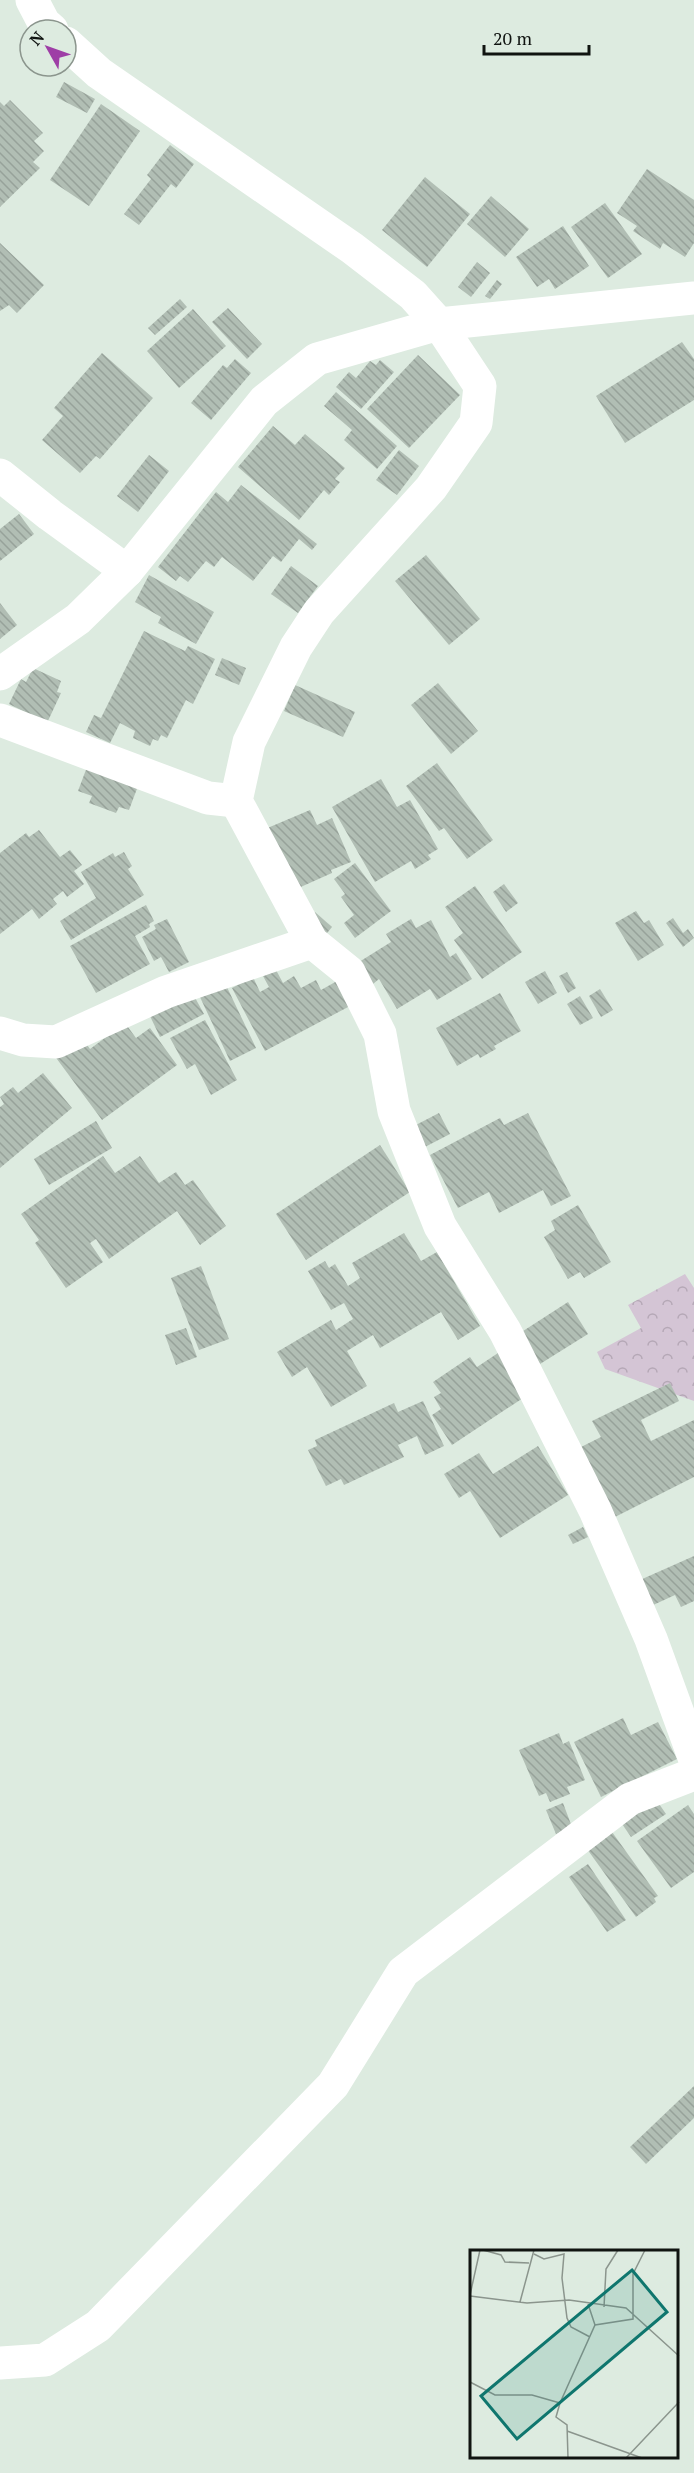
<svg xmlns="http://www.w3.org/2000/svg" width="694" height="2473" viewBox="0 0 694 2473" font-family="'PT Serif',serif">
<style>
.park{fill:url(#park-crowns)}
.building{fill:url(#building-back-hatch)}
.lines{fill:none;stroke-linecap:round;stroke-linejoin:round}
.minor{stroke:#fff;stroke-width:33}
.inset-road{fill:none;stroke:#8b958d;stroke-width:1.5}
.view{fill:#0f766e;fill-opacity:0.15;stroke:#0f766e;stroke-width:3}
.inset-edge{fill:none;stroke:#101411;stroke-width:3}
</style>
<defs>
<pattern id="park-crowns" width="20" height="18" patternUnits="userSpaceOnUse" patternTransform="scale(1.5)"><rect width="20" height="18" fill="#d4c5d5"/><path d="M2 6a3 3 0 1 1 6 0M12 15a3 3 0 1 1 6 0" fill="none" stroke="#b5a8b6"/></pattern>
<pattern id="building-back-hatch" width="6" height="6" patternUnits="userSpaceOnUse" patternTransform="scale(1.5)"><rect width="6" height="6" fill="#b1beb4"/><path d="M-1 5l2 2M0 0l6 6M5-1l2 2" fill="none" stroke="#97a29a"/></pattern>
</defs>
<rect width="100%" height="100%" fill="#ddebe0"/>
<path class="park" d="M685 1274 694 1288V1401L605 1369 597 1352 641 1328 628 1305Z"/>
<g class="building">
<path d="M64 82 95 99 87 113 56 97Z"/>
<path d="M10 100 43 133 34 141 44 151 33 162 40 168 0 207V102L4 106Z"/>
<path d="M101 104 140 131 89 206 50 180Z"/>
<path d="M170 145 194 164 176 188 171 184 139 225 124 214 151 179 147 175Z"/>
<path d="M647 169 694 200V243L685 257 663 243 660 249 633 231 637 226 617 213Z"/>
<path d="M425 177 470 214 427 267 382 230Z"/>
<path d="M491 196 529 229 505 257 467 224Z"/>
<path d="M605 203 642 254 608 278 571 227Z"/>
<path d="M563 226 589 266 555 289 549 279 537 287 516 257Z"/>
<path d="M0 243 44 285 17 313 9 305 0 311Z"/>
<path d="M477 262 490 273 471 297 458 287Z"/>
<path d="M497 280 502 284 490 299 485 296Z"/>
<path d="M180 299 187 307 155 335 148 328Z"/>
<path d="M228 308 262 344 247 359 212 322Z"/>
<path d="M193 309 226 346 179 388 147 351Z"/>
<path d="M682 342 694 359V400L625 443 596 396Z"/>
<path d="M102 353 153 398 100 459 96 456 80 473 42 440 63 416 54 408Z"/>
<path d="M418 355 460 395 409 448 367 409Z"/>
<path d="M235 359 251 373 211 420 191 403 223 365 227 368Z"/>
<path d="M380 360 394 372 361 409 336 387 349 372 356 378 370 361 376 365Z"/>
<path d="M336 392 397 446 377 469 344 440 352 430 324 406Z"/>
<path d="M273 426 295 445 305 434 345 468 335 479 340 482 329 495 324 490 299 520 238 467Z"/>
<path d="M399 450 419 466 397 495 376 480Z"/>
<path d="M149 455 169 471 138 512 117 496Z"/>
<path d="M241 485 317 544 312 550 299 539 281 562 273 556 253 581 222 557 214 567 206 561 188 582 180 576 176 581 158 567 216 492 228 502Z"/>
<path d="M19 514 34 534 0 561V529Z"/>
<path d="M426 555 480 619 449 645 395 581Z"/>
<path d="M291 566 318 586 298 613 271 594Z"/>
<path d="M149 575 214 612 196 644 158 623 161 617 135 602Z"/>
<path d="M0 603 17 625 0 639Z"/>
<path d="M144 631 185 651 188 646 215 659 193 704 186 700 167 738 161 735 158 741 153 739 150 746 133 738 135 731 120 723 110 743 86 732 94 715 101 718Z"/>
<path d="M222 658 246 668 239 685 215 675Z"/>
<path d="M33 668 61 681 57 692 61 693 47 723 9 704 21 679 26 682Z"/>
<path d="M438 683 478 731 451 754 411 705Z"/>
<path d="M295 685 355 712 343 737 284 711Z"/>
<path d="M437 763 493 840 467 859 444 828 439 831 406 786Z"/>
<path d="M87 767 138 786 129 810 119 807 116 813 89 803 92 796 78 791Z"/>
<path d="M381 779 397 807 410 800 438 849 428 855 431 859 415 869 411 861 375 882 332 807Z"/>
<path d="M310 810 317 825 332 818 351 862 331 870 332 873 285 894 258 832Z"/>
<path d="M39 830 60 857 70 850 82 865 74 871 84 884 67 897 63 891 53 899 57 904 39 919 32 909 0 934V853L26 833 29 837Z"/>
<path d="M124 852 132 866 128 869 144 895 71 940 60 921 96 898 81 872 113 853 115 857Z"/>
<path d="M355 863 391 911 355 938 344 923 354 915 341 897 345 894 334 879Z"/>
<path d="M504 884 518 903 506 912 493 892Z"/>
<path d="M475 886 522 952 482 979 454 940 463 933 445 907Z"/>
<path d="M146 905 154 921 149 924 150 927 135 936 150 964 96 993 70 946Z"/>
<path d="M636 911 644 923 649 920 664 945 638 961 615 923Z"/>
<path d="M315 912 332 927 323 938 306 922Z"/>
<path d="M673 918 683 933 688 929 694 938 683 947 666 923Z"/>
<path d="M167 919 189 962 169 972 161 957 154 961 142 937 156 929 154 925Z"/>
<path d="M411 919 416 928 431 920 450 957 456 953 472 979 437 1000 430 989 397 1009 379 979 373 984 359 962 391 942 386 934Z"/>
<path d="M276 970 283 983 294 976 301 988 316 980 321 990 337 981 350 1006 265 1051 232 988 253 977 260 992 269 987 263 976Z"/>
<path d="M545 971 557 993 538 1004 525 982Z"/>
<path d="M567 972 576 988 568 993 559 976Z"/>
<path d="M225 983 256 1048 230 1061 199 995Z"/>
<path d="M600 989 613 1010 601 1017 589 996Z"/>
<path d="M500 993 521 1031 494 1046 496 1049 480 1058 478 1054 457 1066 436 1028Z"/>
<path d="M193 994 204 1014 160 1037 150 1016Z"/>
<path d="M580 996 593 1018 580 1025 567 1004Z"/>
<path d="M205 1020 237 1080 211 1095 195 1064 187 1069 170 1038Z"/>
<path d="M125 1023 136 1038 150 1028 177 1065 102 1120 54 1055 81 1036 90 1049Z"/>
<path d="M43 1073 72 1108 0 1168V1107L4 1104 0 1097 13 1087 18 1093Z"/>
<path d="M439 1113 450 1134 423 1148 412 1127Z"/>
<path d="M528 1113 571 1196 551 1206 543 1190 499 1213 489 1192 458 1208 430 1155 500 1118 504 1125Z"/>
<path d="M96 1121 112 1148 49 1185 34 1159Z"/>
<path d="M380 1145 410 1192 306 1260 276 1214Z"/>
<path d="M103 1156 115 1173 140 1156 159 1183 176 1172 185 1185 193 1180 226 1226 200 1245 177 1211 109 1259 96 1239 90 1243 103 1262 66 1288 35 1243 39 1240 21 1214Z"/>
<path d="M578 1205 611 1262 584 1278 580 1272 568 1279 544 1237 555 1230 551 1221Z"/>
<path d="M404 1233 421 1261 437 1252 480 1326 458 1340 441 1312 380 1348 373 1335 347 1351 367 1386 331 1407 307 1367 292 1377 277 1352 331 1320 336 1330 353 1319 344 1303 331 1310 308 1271 325 1261 329 1268 335 1264 348 1286 360 1278 352 1263Z"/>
<path d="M201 1266 229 1339 199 1350 171 1278Z"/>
<path d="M568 1302 588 1334 540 1364 520 1333Z"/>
<path d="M186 1328 197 1357 176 1365 165 1335Z"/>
<path d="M498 1353 526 1396 452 1445 432 1415 441 1409 434 1397 441 1393 433 1382 470 1357 477 1367Z"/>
<path d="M670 1383 679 1401 641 1420 651 1441 694 1420V1477L615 1517 581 1447 601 1437 592 1421Z"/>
<path d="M423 1401 444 1446 425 1455 417 1436 398 1445 404 1457 344 1485 341 1479 326 1486 308 1450 317 1446 315 1440 394 1403 398 1412Z"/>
<path d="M538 1446 568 1495 500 1538 470 1491 459 1498 444 1474 479 1453 493 1474Z"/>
<path d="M583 1527 588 1537 573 1544 568 1535Z"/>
<path d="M694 1556V1601L681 1607 675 1595 651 1606 640 1580Z"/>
<path d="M623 1718 631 1735 658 1722 677 1759 601 1797 574 1742Z"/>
<path d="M559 1733 563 1744 569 1741 585 1780 567 1787 570 1794 550 1802 546 1793 539 1796 519 1750Z"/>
<path d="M653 1795 666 1814 631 1837 618 1818Z"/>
<path d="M563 1803 572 1827 556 1834 546 1810Z"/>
<path d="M688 1805 694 1814V1872L671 1888 637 1841Z"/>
<path d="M612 1832 658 1896 654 1898 656 1902 636 1917 587 1849Z"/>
<path d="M588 1864 626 1920 607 1932 569 1877Z"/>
<path d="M694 2086V2118L646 2164 630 2147Z"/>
</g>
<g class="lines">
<g class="minor">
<path d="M32 0 44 23 52 30"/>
<path d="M66 43 99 73 352 248 413 295 439 324 480 386 476 423 431 488 319 612 296 647 249 742 236 801 312 942 349 972 380 1034 394 1111 440 1226 505 1331 595 1510 651 1639 694 1757"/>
<path d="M0 475 50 515 127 571"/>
<path d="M0 674 78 619 127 571 264 401 317 359 439 324 694 298"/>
<path d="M0 720 208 798 236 801"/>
<path d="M0 1033 23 1040 56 1042 166 992 312 942"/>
<path d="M0 2363 45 2360 98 2326 333 2085 403 1972 630 1799 694 1774"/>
</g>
</g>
<g transform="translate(470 2250)">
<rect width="208" height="208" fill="#ddebe0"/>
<path class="inset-road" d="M13 0 31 5 35 12 59 13M64 4 74 9 94 4 92 28 97 68 101 77 120 87M0 45 10 0M0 46 57 53 99 50 156 58 209 106M50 52 64 0M118 54 125 75M134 57 136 19 148 0M0 132 25 145H62L90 153M97 181 172 208M98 208 97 175 86 167 90 153 125 75 163 69V24L175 0M156 208 209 152"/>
<path class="view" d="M162 20 197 62 47 189 11 146Z"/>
<rect width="208" height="208" class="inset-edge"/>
</g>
<g transform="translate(48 48) rotate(310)"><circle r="28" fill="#ddebe0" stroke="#8b958d" stroke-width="1.5"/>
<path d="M0-4.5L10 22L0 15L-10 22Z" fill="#9e3ea6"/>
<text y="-9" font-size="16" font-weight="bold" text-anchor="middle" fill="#101411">N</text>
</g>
<path d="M484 45v9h105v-9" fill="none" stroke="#101411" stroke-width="3"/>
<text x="493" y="45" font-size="18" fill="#101411" stroke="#ddebe0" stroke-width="4.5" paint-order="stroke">20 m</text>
</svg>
